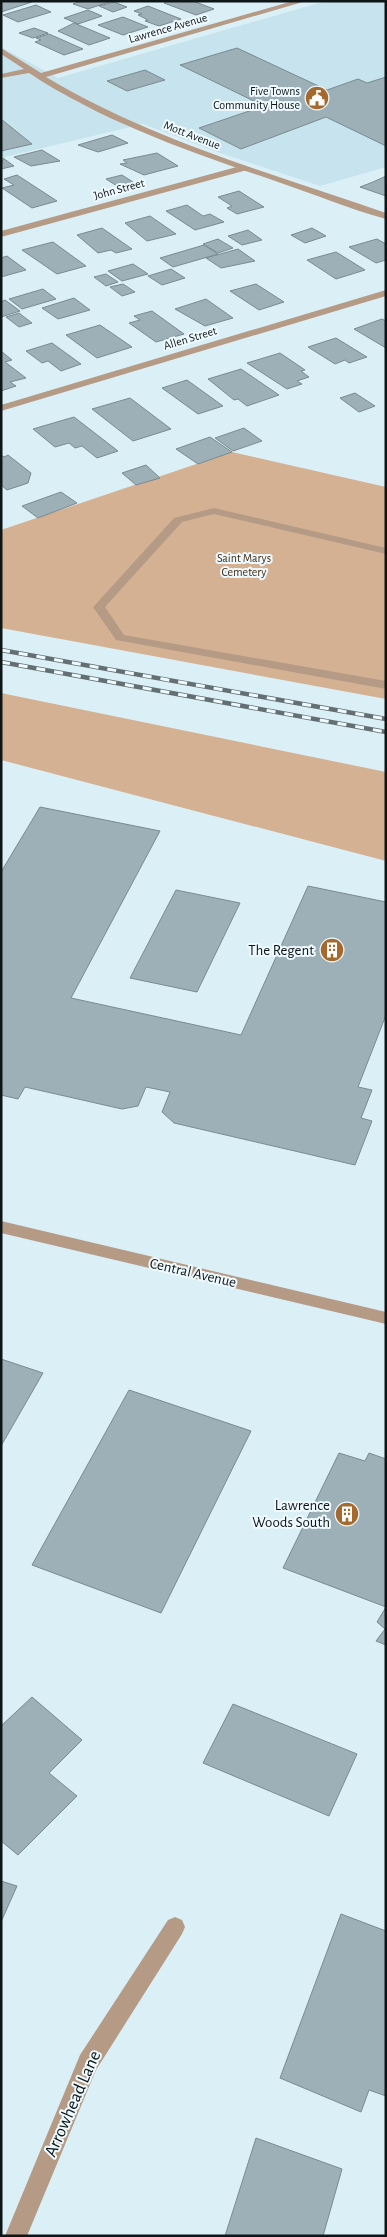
<svg xmlns="http://www.w3.org/2000/svg" width="387" height="2237" viewBox="0 0 387 2237" font-family="'Alegreya Sans',sans-serif">
<style>
.built{fill:#c7e4ee}
.green{fill:#d5b193}
.building{fill:#9eb0b7;stroke:#798b91}
.lines{fill:none;stroke-linecap:round;stroke-linejoin:round}
.service{fill:#b59b86;fill-rule:evenodd}
.minor{fill:#b59b86;fill-rule:evenodd}
.tertiary{fill:#b59b86;fill-rule:evenodd}
.rail-casing{stroke:#636f73;stroke-width:4.5}
.rail{stroke:#effaff;stroke-width:3;stroke-dasharray:9;stroke-linecap:butt}
.labels{text-anchor:middle;dominant-baseline:central;stroke-width:4;stroke-linejoin:round;paint-order:stroke}
.far-street-label{font-size:12px;fill:#0e1517;stroke:#effaff}
.far-poi-label{font-size:12px;fill:#0e1517;stroke:#effaff;text-anchor:end}
.far-park-label{font-size:12px;fill:#412912;stroke:#effaff}
.poi-label{font-size:15px;fill:#0e1517;stroke:#effaff;text-anchor:end}
.street-label{font-size:15px;fill:#0e1517;stroke:#effaff}
.near-street-label{font-size:18px;fill:#0e1517;stroke:#effaff}
</style>
<rect width="100%" height="100%" fill="#dbeff6"/>
<path class="built" d="M326 1H386V167L320 186 217 152 143 124 1 158V47L58 78Z"/>
<g class="green">
<path d="M232 452 386 487V699L1 628V530Z"/>
<path d="M1 693 386 772V861L1 760Z"/>
</g>
<g class="building">
<path d="M1 1H30L32 2 1 12Z"/>
<path d="M81 1H112L88 9 73 4Z"/>
<path d="M168 1H193L214 9 196 15 164 3Z"/>
<path d="M114 2 127 7 113 12 99 6Z"/>
<path d="M36 5 51 12 18 22 3 15Z"/>
<path d="M148 6 181 19 159 26 145 21 148 20 138 15 142 14 134 11Z"/>
<path d="M88 10 102 16 78 24 64 18Z"/>
<path d="M123 17 148 27 123 35 98 25Z"/>
<path d="M74 23 110 38 89 45 58 31Z"/>
<path d="M34 28 48 33 33 38 19 33Z"/>
<path d="M49 34 83 49 64 55 35 42 41 40 36 38Z"/>
<path d="M237 48 327 90 358 79 367 83 386 77V146L326 117 241 149 199 128 264 106 180 65Z"/>
<path d="M145 70 165 80 127 91 107 81Z"/>
<path d="M1 119 32 144 1 151Z"/>
<path d="M112 135 128 143 98 152 78 145Z"/>
<path d="M42 150 60 161 31 166 14 157Z"/>
<path d="M157 153 178 166 144 175 120 164 127 163 123 160Z"/>
<path d="M3 158 14 166 1 169Z"/>
<path d="M17 175 57 201 32 208 2 188 14 185 4 179Z"/>
<path d="M122 175 133 182 117 186 106 179Z"/>
<path d="M386 176V196L360 187 373 182Z"/>
<path d="M239 191 264 207 237 214 227 208 232 206 218 197Z"/>
<path d="M187 205 203 216 210 214 224 222 195 230 166 211Z"/>
<path d="M150 216 176 234 147 241 125 223Z"/>
<path d="M102 228 132 249 116 253 111 250 98 253 77 235Z"/>
<path d="M312 228 326 236 305 243 291 235Z"/>
<path d="M248 230 262 240 242 245 228 236Z"/>
<path d="M218 239 233 248 218 253 203 244Z"/>
<path d="M377 239 386 244V260L376 263 349 247Z"/>
<path d="M53 242 86 266 57 274 22 250Z"/>
<path d="M204 245 218 254 173 267 160 258Z"/>
<path d="M238 249 255 261 221 268 206 258Z"/>
<path d="M336 252 365 270 336 279 307 260Z"/>
<path d="M7 256 26 270 1 277V258Z"/>
<path d="M133 264 148 274 122 281 108 271Z"/>
<path d="M171 269 185 278 162 285 148 276Z"/>
<path d="M106 274 118 282 106 286 94 277Z"/>
<path d="M123 284 135 292 122 296 110 287Z"/>
<path d="M256 284 284 302 259 310 230 291Z"/>
<path d="M43 289 56 299 22 309 9 299Z"/>
<path d="M74 298 90 310 58 319 42 308Z"/>
<path d="M206 299 233 318 205 326 175 309Z"/>
<path d="M5 300 20 311 1 317V302Z"/>
<path d="M152 311 184 334 156 342 129 323 140 320 134 316Z"/>
<path d="M19 313 32 323 19 327 6 317Z"/>
<path d="M382 319 386 321V348L354 329Z"/>
<path d="M100 325 132 347 97 358 66 335Z"/>
<path d="M336 338 367 357 349 363 345 360 335 364 308 347Z"/>
<path d="M52 343 81 364 61 371 48 361 42 363 26 351Z"/>
<path d="M1 351 12 360 5 362 26 378 10 382 16 386 1 391Z"/>
<path d="M280 353 305 370 301 371 309 377 297 381 302 384 287 389 247 363Z"/>
<path d="M241 369 279 395 247 406 238 399 234 400 208 379Z"/>
<path d="M187 380 223 406 198 414 162 388Z"/>
<path d="M355 393 375 406 359 412 340 398Z"/>
<path d="M130 398 171 429 133 441 92 409Z"/>
<path d="M74 417 118 451 97 458 82 446 75 448 69 443 55 447 33 429Z"/>
<path d="M244 428 262 441 233 451 215 438Z"/>
<path d="M210 437 232 452 198 464 176 449Z"/>
<path d="M1 455 4 457 8 455 31 473 28 483 7 490 1 485Z"/>
<path d="M146 465 160 478 136 485 122 473Z"/>
<path d="M61 492 77 503 38 518 22 506Z"/>
<path d="M40 807 160 831 71 998 241 1035 308 886 386 902V1015L358 1087 372 1090 361 1118 372 1121 355 1165 174 1123 162 1112 170 1092 146 1087 138 1106 122 1109 25 1087 18 1099 1 1095V872Z"/>
<path d="M176 890 240 903 197 992 130 978Z"/>
<path d="M1 1359 43 1373 1 1446Z"/>
<path d="M129 1390 251 1431 161 1613 32 1565Z"/>
<path d="M339 1453 365 1461 369 1453 386 1459V1607L283 1568Z"/>
<path d="M386 1607V1645L376 1641 385 1629 377 1622Z"/>
<path d="M32 1697 82 1740 49 1773 77 1796 18 1855 1 1841V1726Z"/>
<path d="M233 1704 357 1754 329 1816 203 1763Z"/>
<path d="M1 1881 17 1886 1 1922Z"/>
<path d="M341 1914 386 1931V2096L369 2090 361 2112 280 2078Z"/>
<path d="M256 2138 342 2169 323 2236H225Z"/>
</g>
<g class="lines">
<path class="service" d="M214 508 386 548V554L214 514 182 522 105 607 124 635 386 681V689L116 640 93 607 95 605 174 518Z"/>
<g class="minor">
<path d="M244 165 248 168 247 170 1 237V231Z"/>
<path d="M386 290V296L1 411V405Z"/>
<path d="M175 1917 182 1920 185 1927 182 1934 96 2070 27 2236H5L80 2055 168 1920Z"/>
</g>
<g class="tertiary">
<path d="M293 1H306L46 77C151 140 271 173 386 213V219C349 209 314 194 278 182 193 153 105 123 29 73L1 78V74L24 69 1 54V48L41 73Z"/>
<path d="M1 1221 386 1312V1324L1 1233Z"/>
</g>
<g class="rail-casing">
<g id="rail">
<path d="M1 650 386 719"/>
<path d="M1 662 386 732"/>
</g>
</g>
<use href="#rail" class="rail"/>
</g>
<defs>
<g id="civic-disc" transform="scale(1.25)"><circle r="9.5" fill="#a6692d" stroke="#effaff"/><path d="M-.6-6.5H3V-4.5H.6V-3L4-1V1h2V6H-6V1h2V-1L-.6-3ZM-1.2 2.5V6h2.4V2.5Z" fill="#fff"/></g>
<g id="building-disc" transform="scale(1.25)"><circle r="9.5" fill="#a6692d" stroke="#effaff"/><path d="M-4-6H4V6H1V3H-1V6H-4ZM-2.5-4.3h1.7v1.8h-1.7ZM.8-4.3h1.7v1.8H.8ZM-2.5-1h1.7V.8h-1.7ZM.8-1h1.7V.8H.8Z" fill="#fff"/></g>
</defs>
<g fill-rule="evenodd">
<use href="#civic-disc" x="317" y="98"/>
<use href="#building-disc" x="332" y="950"/>
<use href="#building-disc" x="347" y="1514"/>
</g>
<g class="labels">
<g class="far-street-label">
<text transform="translate(168 28) rotate(-16)">Lawrence Avenue</text>
<text transform="translate(192 135) rotate(21)">Mott Avenue</text>
<text transform="translate(119 189) rotate(-15)">John Street</text>
<text transform="translate(190 338) rotate(-17)">Allen Street</text>
</g>
<g class="far-poi-label">
<text x="300" y="91">Five Towns<tspan x="300" dy="14">Community House</tspan></text>
</g>
<g class="far-park-label">
<text x="244" y="558">Saint Marys<tspan x="244" dy="14">Cemetery</tspan></text>
</g>
<g class="poi-label">
<text x="314" y="950">The Regent</text>
<text x="330" y="1505">Lawrence<tspan x="330" dy="17">Woods South</tspan></text>
</g>
<g class="street-label">
<text transform="translate(193 1273) rotate(13)">Central Avenue</text>
</g>
<g class="near-street-label">
<text transform="translate(73 2104) rotate(-66)">Arrowhead Lane</text>
</g>
</g>
<rect width="387" height="2237" fill="none" stroke="#0e1517" stroke-width="5"/>
</svg>
